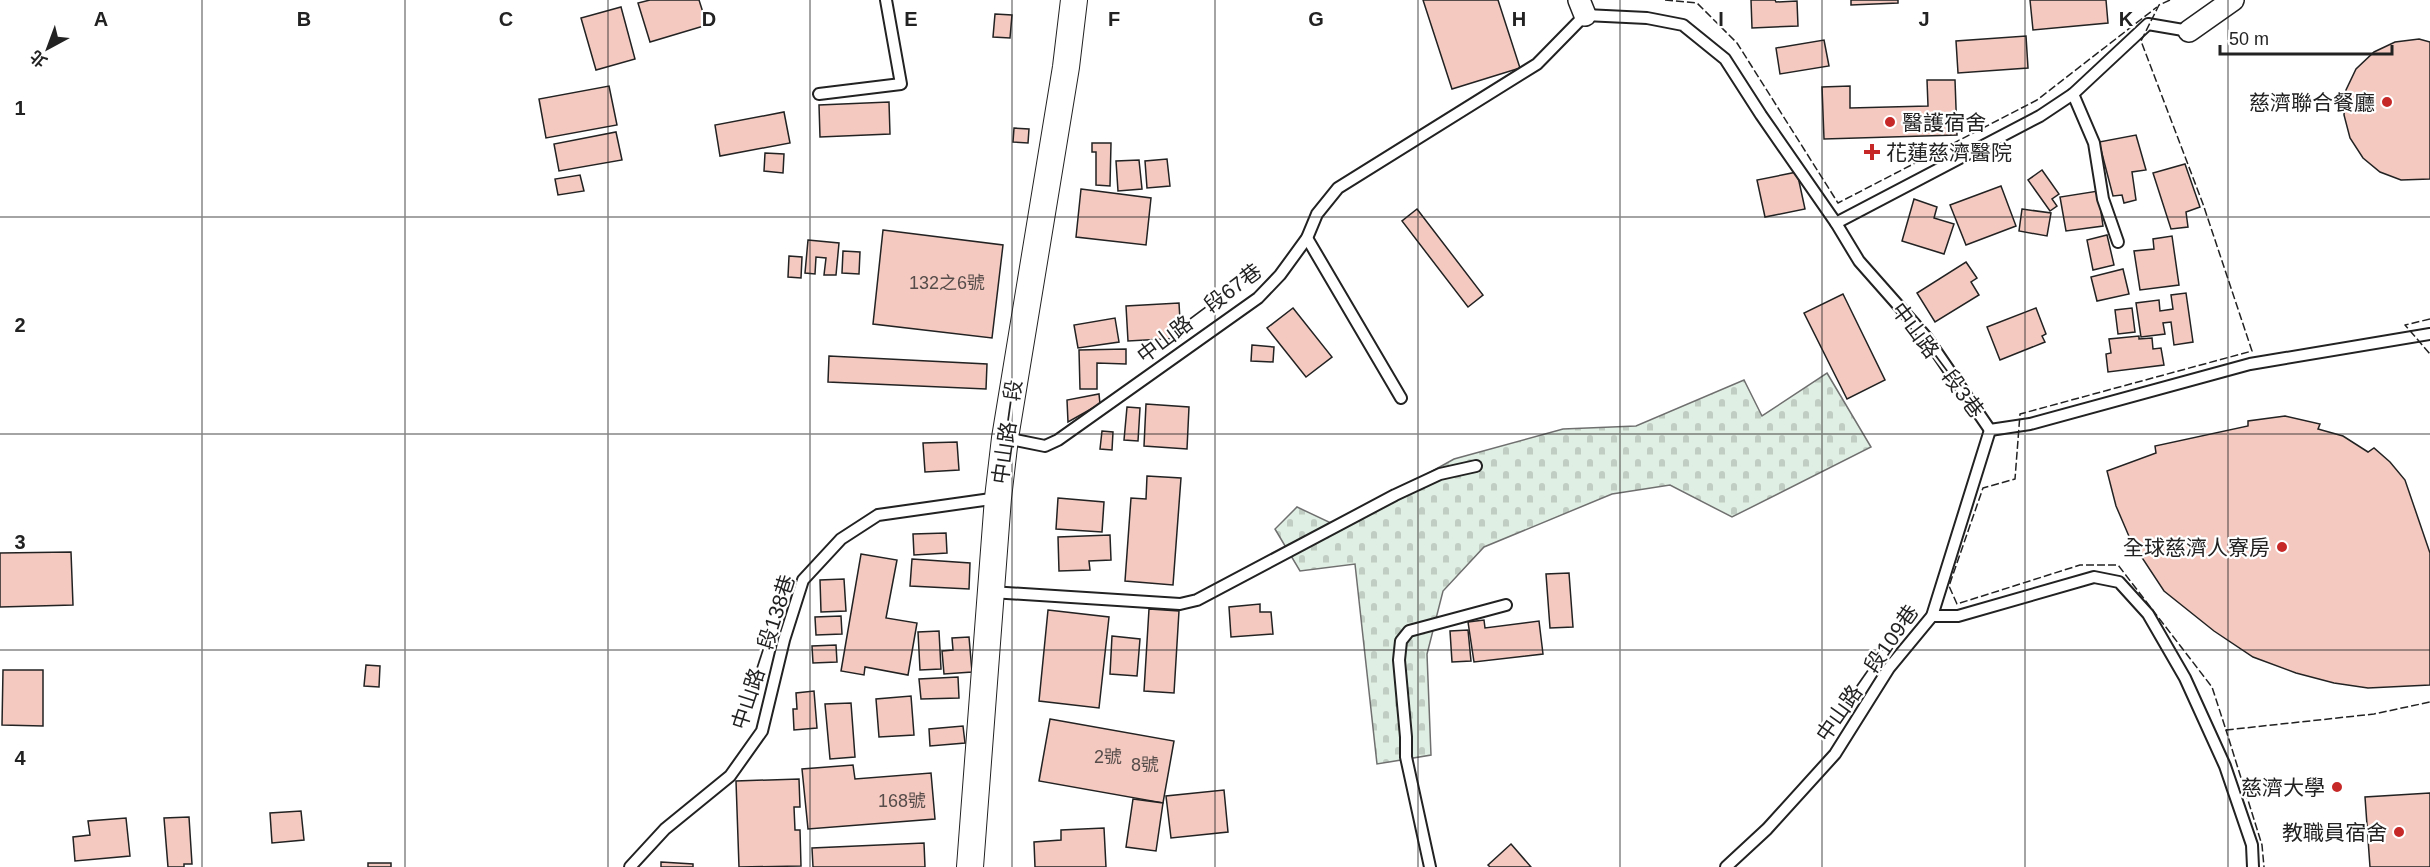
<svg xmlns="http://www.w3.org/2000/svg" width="2430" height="867" viewBox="0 0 2430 867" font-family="Arial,'Noto Sans TC',sans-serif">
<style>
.cemetery{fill:url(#cemetery-stones);stroke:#6f6f6f;stroke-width:1.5}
.building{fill:#f3c9c0;stroke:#222;stroke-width:1.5}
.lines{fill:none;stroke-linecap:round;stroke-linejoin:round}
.service-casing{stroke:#222;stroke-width:14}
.minor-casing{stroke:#222;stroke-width:24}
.tertiary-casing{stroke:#222;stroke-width:28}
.service{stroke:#fff;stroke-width:10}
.minor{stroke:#fff;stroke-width:21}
.tertiary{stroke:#fff;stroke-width:26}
.fence{stroke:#222;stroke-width:1.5;stroke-dasharray:8 3;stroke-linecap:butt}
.grid{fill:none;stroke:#222;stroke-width:1.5;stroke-opacity:0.55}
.poi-dot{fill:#c62828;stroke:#fff;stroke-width:2}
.labels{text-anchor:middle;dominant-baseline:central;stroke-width:4.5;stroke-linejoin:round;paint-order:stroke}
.number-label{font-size:18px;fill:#564c4a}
.poi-label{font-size:21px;fill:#222;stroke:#fff;text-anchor:end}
.street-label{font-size:21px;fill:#222;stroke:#fff}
.grid-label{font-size:20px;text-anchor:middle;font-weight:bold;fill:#222;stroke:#fff;stroke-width:4.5;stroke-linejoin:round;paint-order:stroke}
</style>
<defs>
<pattern id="cemetery-stones" width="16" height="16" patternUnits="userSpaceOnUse" patternTransform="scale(1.5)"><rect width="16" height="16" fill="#e0efe3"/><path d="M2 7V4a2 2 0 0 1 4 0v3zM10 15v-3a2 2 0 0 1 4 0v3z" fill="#c0cdc2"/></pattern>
</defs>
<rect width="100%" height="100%" fill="#fff"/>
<path class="cemetery" d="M1827 373 1871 447 1732 517 1670 485 1612 494 1484 547 1443 591 1427 654 1431 755 1377 764 1355 564 1300 571 1275 529 1297 507 1335 525 1454 459 1563 429 1636 426 1744 380 1762 416Z"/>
<g class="building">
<path d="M650 0H699L707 25 650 42 638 3Z"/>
<path d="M1423 0H1498L1520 68 1452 89Z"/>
<path d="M1751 0H1775L1776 2 1797 1 1798 26 1752 28Z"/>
<path d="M1851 0H1898V3L1851 5Z"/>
<path d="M2030 0H2106L2108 23 2033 30Z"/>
<path d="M621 7 635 59 596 70 581 18Z"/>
<path d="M995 14 1012 15 1010 38 993 37Z"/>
<path d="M2026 36 2028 68 1958 73 1956 41Z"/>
<path d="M2419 39 2430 42V179L2401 180 2380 172 2363 158 2350 138 2344 115 2346 90 2356 69 2374 52 2395 42Z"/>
<path d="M1824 40 1829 66 1780 74 1776 48Z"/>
<path d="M1927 80H1955L1957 135 1824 139 1822 87 1850 86V108L1928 106Z"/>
<path d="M609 86 617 125 546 138 539 99Z"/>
<path d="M889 102 890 134 820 137 819 105Z"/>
<path d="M784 112 790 143 720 156 715 125Z"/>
<path d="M1014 128 1029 129 1028 143 1013 142Z"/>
<path d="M616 132 622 160 559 171 554 144Z"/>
<path d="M2136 135 2146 170 2132 172 2136 200 2124 203 2122 195 2113 196 2099 142Z"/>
<path d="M1092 143H1111L1110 186 1096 185V152H1092Z"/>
<path d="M765 153 784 154 783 173 764 171Z"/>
<path d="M1167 159 1170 186 1147 188 1145 161Z"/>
<path d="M1139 160 1142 189 1118 191 1116 161Z"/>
<path d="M2185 164 2200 207 2186 212 2188 227 2171 229 2153 173Z"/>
<path d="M2042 170 2059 194 2052 199 2057 206 2050 211 2028 180Z"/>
<path d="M1797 172 1805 209 1765 217 1757 180Z"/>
<path d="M580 175 584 191 558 195 555 179Z"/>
<path d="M2001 186 2016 226 1966 245 1950 205Z"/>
<path d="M1081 189 1151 198 1146 245 1076 237Z"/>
<path d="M2098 191 2103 226 2066 231 2060 197Z"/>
<path d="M1914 199 1937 207 1934 218 1954 224 1944 254 1902 241Z"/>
<path d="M1417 209 1483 295 1468 307 1402 221Z"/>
<path d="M2022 209 2051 213 2047 236 2019 231Z"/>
<path d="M883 230 1003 245 992 338 873 324Z"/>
<path d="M2107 235 2114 265 2093 270 2087 240Z"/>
<path d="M2172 236 2179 285 2140 290 2134 251 2154 249 2153 239Z"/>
<path d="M808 240 839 243 836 275H824L826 258 816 257 815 274 805 273Z"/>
<path d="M843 251 860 252 859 274 842 273Z"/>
<path d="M789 256 802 257 801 278 788 277Z"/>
<path d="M1966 262 1977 278 1971 282 1979 295 1935 322 1917 293Z"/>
<path d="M2123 269 2129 294 2097 301 2091 277Z"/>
<path d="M2186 293 2193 342 2174 345 2171 322 2163 323 2165 334 2141 337 2136 303 2159 300 2160 311 2173 309 2171 295Z"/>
<path d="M1843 294 1885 380 1847 399 1804 313Z"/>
<path d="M1179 303 1181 338 1128 341 1126 306Z"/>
<path d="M1293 308 1332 357 1306 377 1267 328Z"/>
<path d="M2036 308 2046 334 2042 336 2045 342 2000 360 1987 327Z"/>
<path d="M2132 308 2135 332 2118 334 2115 310Z"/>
<path d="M1115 318 1119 342 1078 348 1074 325Z"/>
<path d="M2139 336V339L2152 338 2153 349 2161 348 2164 365 2108 372 2106 354 2111 353 2109 339Z"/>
<path d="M1252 345 1274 347 1273 362 1251 361Z"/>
<path d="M1126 349V364L1097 363V389H1080L1079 350Z"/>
<path d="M829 356 987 364 986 389 828 382Z"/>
<path d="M1099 394 1100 404 1068 422 1067 400Z"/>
<path d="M1146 404 1189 407 1187 449 1144 446Z"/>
<path d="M1127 407 1140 408 1138 441 1124 440Z"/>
<path d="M2285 416 2320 424 2318 429 2343 436 2368 452 2374 448 2390 462 2405 480 2430 553V685L2368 688 2334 683 2296 673 2253 657 2214 631 2164 591 2131 541 2116 506 2107 471 2156 453 2155 446 2248 426V421Z"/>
<path d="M1102 431 1113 432 1112 450 1100 449Z"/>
<path d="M957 442 959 470 925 472 923 443Z"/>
<path d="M1147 476 1181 478 1173 585 1125 581 1131 498 1146 499Z"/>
<path d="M1058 498 1104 502 1102 532 1056 529Z"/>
<path d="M946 533 947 553 914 555 913 534Z"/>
<path d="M1110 535 1111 560 1089 561 1090 570 1059 571 1058 537Z"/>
<path d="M71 552 73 605 0 607V553Z"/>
<path d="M861 554 897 560 886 618 917 623 908 675 865 667 864 675 841 671Z"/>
<path d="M912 559 970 563 969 589 910 586Z"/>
<path d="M1569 573 1573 627 1550 628 1546 574Z"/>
<path d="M844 579 846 611 821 612 820 580Z"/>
<path d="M1260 604V612H1271L1273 634 1231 637 1229 607Z"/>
<path d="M1149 609 1179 611 1174 693 1144 691Z"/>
<path d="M1048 610 1109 617 1099 708 1039 701Z"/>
<path d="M841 616 842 634 816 635 815 617Z"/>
<path d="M1484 620 1485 628 1539 621 1543 654 1474 662 1468 622Z"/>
<path d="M1468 630 1471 661 1452 662 1450 631Z"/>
<path d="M939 631 941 669 920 670 918 632Z"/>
<path d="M1112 636 1140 639 1137 676 1110 674Z"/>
<path d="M969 637 972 672 944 674 942 651 953 650 952 638Z"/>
<path d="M836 645 837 662 813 663 812 646Z"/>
<path d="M366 665 380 666 379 687 364 686Z"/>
<path d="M3 670H43V726L2 725Z"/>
<path d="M958 677 959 698 921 699 919 679Z"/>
<path d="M814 691 817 728 794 730 793 709H797L796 693Z"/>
<path d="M911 696 914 735 879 737 876 699Z"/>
<path d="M851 703 855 757 830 759 825 704Z"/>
<path d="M1050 719 1174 741 1163 803 1039 781Z"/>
<path d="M963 726 965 743 930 746 929 729Z"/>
<path d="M853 765 855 779 931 773 935 819 808 829 802 769Z"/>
<path d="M799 779 800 807H794L795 830H800L801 866 739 867 736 781Z"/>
<path d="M1224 790 1228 832 1171 838 1166 796Z"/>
<path d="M2430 793V867H2370L2365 797Z"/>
<path d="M1133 799 1163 803 1156 851 1126 847Z"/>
<path d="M301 811 304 840 272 843 270 813Z"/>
<path d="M189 817 192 864H184V867H168L164 818Z"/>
<path d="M126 818 130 856 75 861 73 837 90 835 88 821Z"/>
<path d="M1104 828 1106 867H1035L1034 842 1061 840V830Z"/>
<path d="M924 843 925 867H813L812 848Z"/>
<path d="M1511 844 1531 867H1490L1488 865Z"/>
<path d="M661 862 693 864V867H661Z"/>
<rect x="368" y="863" width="23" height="4"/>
</g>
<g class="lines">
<g class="service-casing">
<g id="service">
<path d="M819 94 901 84 886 0"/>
<path d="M2073 94 2094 143 2103 199 2118 242"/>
<path d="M1836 223 2040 116 2073 94 2148 24 2189 31"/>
<path d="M1307 238 1401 398"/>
<path d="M1990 430 2030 424 2250 364 2430 334"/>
<path d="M1006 438 1045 446 1058 440 1258 298 1280 275 1307 238 1317 214 1338 188 1537 64 1585 15 1647 18 1683 25 1725 59 1761 115 1836 223 1859 261 1927 338 1990 430"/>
<path d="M991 592 1180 604 1197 600 1395 495 1440 474 1476 466"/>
<path d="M1932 616H1958L2094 577 2119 582 2148 614 2185 678 2225 766 2252 845 2253 867"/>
<path d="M630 867 665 829 730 776 762 731 784 640 803 580 841 539 878 515 998 498"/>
<path d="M1430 867 1406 757V737L1399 660 1401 641 1409 631 1506 605"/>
<path d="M1726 867 1767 829 1835 754 1889 668 1932 616 1990 430"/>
</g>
</g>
<g class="minor-casing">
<g id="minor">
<path d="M1579 0 1585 15"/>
<path d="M2189 31 2233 0"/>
</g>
</g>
<g class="tertiary-casing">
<path id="tertiary" d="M970 867 998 498 1005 438 1066 67 1074 0"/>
</g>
<use href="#service" class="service"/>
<use href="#minor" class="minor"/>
<use href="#tertiary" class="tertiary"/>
<g class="fence">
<path d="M1665 0 1697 3 1737 43 1838 203 2037 100 2157 7"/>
<path d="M2170 0 2159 5 2141 41 2203 204 2252 351 2020 414 2015 479 1983 488 1949 586 1957 604 2080 565H2118L2212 687 2226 730 2374 714 2430 702"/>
<path d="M2430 319 2405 325 2430 354"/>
<path d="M2228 730H2226L2262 845 2264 867"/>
</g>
</g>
<path class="grid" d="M202 0V867M405 0V867M608 0V867M810 0V867M1012 0V867M1215 0V867M1418 0V867M1620 0V867M1822 0V867M2025 0V867M2228 0V867M0 217H2430M0 434H2430M0 650H2430"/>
<g class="poi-dot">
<circle cx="2387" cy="102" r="6"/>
<circle cx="1890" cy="122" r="6"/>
<path d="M1869 143h6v6h6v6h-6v6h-6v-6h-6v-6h6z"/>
<circle cx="2282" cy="547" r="6"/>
<circle cx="2337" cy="787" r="6"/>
<circle cx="2399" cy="832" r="6"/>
</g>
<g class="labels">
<g class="number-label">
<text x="947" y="283">132之6號</text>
<text x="1108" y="757">2號</text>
<text x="1145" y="765">8號</text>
<text x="902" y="801">168號</text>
</g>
<g class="poi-label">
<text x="2375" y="102">慈濟聯合餐廳</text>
<text x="1902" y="122" text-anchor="start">醫護宿舍</text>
<text x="1886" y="152" text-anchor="start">花蓮慈濟醫院</text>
<text x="2270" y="547">全球慈濟人寮房</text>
<text x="2325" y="787">慈濟大學</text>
<text x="2387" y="832">教職員宿舍</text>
</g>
<g class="street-label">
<text transform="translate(1199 313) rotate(-37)">中山路一段67巷</text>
<text transform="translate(1938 360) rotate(53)">中山路一段3巷</text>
<text transform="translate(1007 432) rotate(-82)">中山路一段</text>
<text transform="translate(763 652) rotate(-72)">中山路一段138巷</text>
<text transform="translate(1867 673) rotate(-55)">中山路一段109巷</text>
</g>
</g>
<g class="grid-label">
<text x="101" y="26">A</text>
<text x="304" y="26">B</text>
<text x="506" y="26">C</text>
<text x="709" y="26">D</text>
<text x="911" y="26">E</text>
<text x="1114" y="26">F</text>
<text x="1316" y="26">G</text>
<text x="1519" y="26">H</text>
<text x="1721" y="26">I</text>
<text x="1924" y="26">J</text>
<text x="2126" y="26">K</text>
<text x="20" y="115">1</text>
<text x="20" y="332">2</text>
<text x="20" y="549">3</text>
<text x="20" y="765">4</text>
</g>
<g transform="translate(48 48) rotate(221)" stroke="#ffffff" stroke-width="4.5" paint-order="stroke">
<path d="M0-4.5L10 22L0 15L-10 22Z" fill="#222222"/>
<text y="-9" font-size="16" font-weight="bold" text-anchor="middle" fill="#222222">北</text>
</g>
<path d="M2220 45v9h172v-9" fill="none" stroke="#222222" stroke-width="3"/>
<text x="2229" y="45" font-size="18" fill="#222222" stroke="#ffffff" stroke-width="4.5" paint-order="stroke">50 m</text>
</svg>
